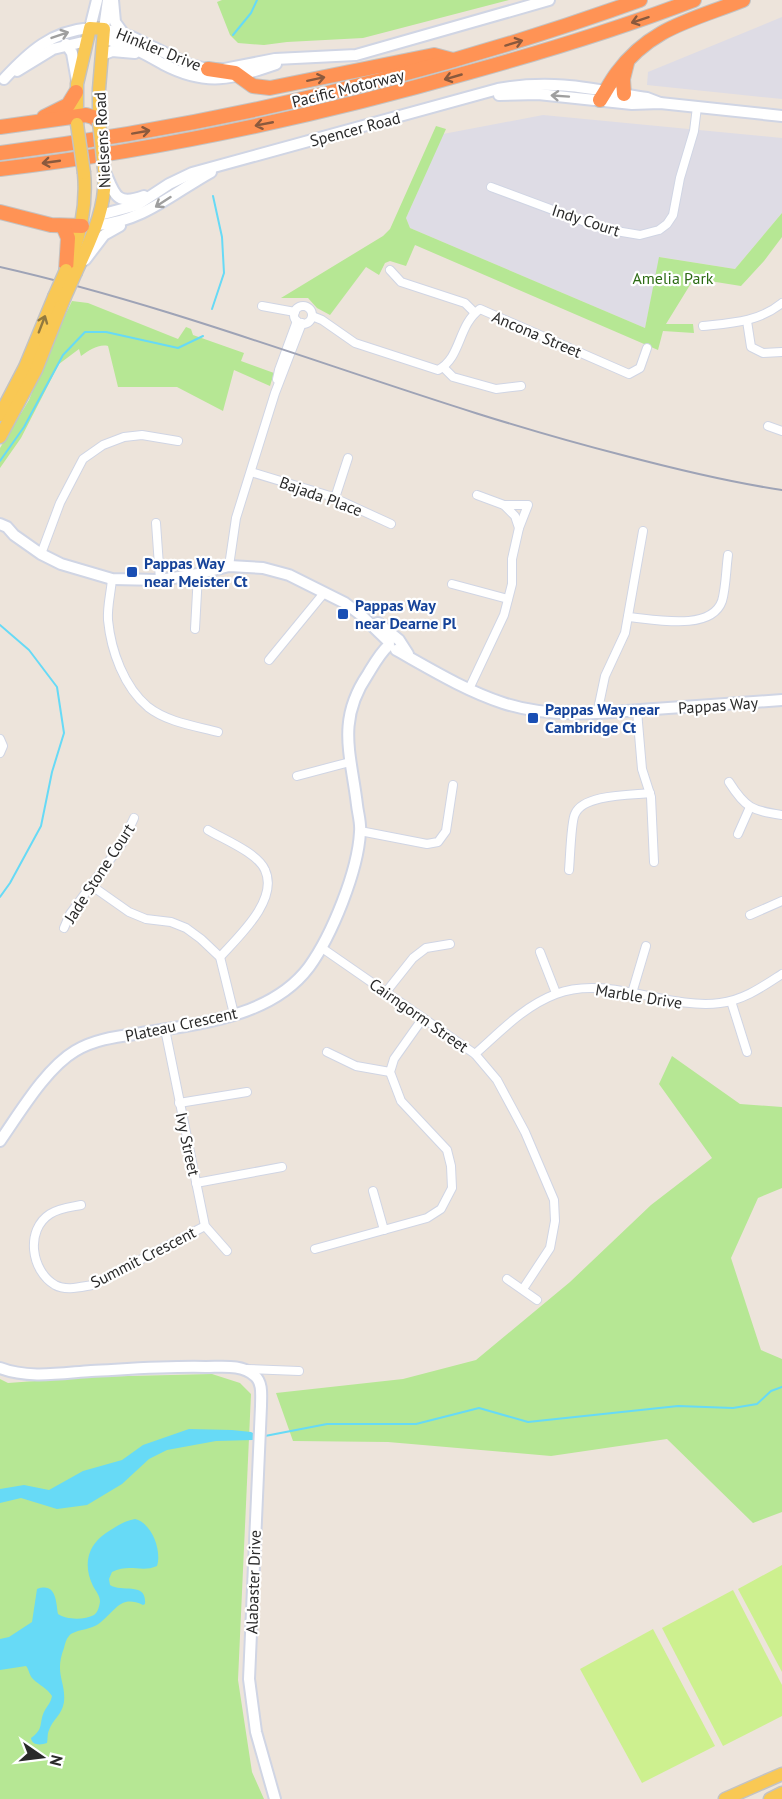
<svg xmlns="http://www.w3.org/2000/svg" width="782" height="1799" viewBox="0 0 782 1799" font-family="'PT Sans',sans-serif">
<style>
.industrial{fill:#dedce5}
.green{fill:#b6e794}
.pitch{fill:#cdf08f}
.water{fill:#67daf6}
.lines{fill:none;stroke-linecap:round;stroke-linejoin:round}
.stream{stroke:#67daf6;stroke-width:2}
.street-casing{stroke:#d0d5e4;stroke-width:10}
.secondary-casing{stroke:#d0d5e4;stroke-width:14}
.primary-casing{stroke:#c3c3c3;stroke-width:15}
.highway-casing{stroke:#c3c3c3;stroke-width:16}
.street{stroke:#fff;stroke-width:8}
.secondary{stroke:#fff;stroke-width:10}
.primary{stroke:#f9c854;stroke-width:12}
.highway{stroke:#ff9355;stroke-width:14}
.rail{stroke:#9ea3b6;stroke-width:2}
.primary-bridge-casing{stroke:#c3c3c3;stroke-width:15;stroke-linecap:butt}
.primary-bridge{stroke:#f9c854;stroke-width:12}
.oneway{stroke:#8a593d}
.oneway2{stroke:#9f9f9f}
.oneway3{stroke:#92793f}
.transit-dot{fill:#1a4fb4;stroke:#fff;stroke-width:2}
.labels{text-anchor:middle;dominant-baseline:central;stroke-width:4.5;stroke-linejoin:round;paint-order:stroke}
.street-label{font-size:16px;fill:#2a2a2a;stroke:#fff}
.park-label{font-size:16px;fill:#2d6c15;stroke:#fff}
.transit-label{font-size:16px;font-weight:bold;fill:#164399;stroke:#fff;text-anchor:start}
</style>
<rect width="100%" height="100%" fill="#ede4db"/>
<g class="industrial">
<path d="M782 17V99L647 85 648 72Z"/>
<path d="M543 115 782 138V213L735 269 660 257 645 328 410 228 406 218 443 134Z"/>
</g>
<g class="green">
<path d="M222 0H509L363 38 287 42 264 45 238 43 230 35 217 2Z"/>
<path d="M436 126 446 129 406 218 410 228 645 328 659 257 735 269 782 213V237L764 261 741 286 697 279 690 285 666 324H693L694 333 663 331 658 350 415 245 406 266 390 261 385 263 379 275 366 267 330 315 317 308 308 298H281L383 236 390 229Z"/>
<path d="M72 301 88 303 178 339 186 327 191 329 193 335 244 353 241 361 274 373 270 386 234 370 223 411 177 387H118L108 346C98 344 90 350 81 356L79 349 59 364 21 438 0 468V448L29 400 49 349Z"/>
<path d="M672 1056 740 1104 782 1107V1188L758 1198 731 1258 761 1350 782 1359V1512L753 1523 667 1439 551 1456 388 1442 293 1441 276 1393 403 1379 476 1360 570 1282 651 1205 712 1158 659 1084Z"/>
<path d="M212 1374 240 1383 251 1394 238 1680 252 1772 264 1799H0V1379L8 1383 89 1377Z"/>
</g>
<g class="pitch">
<path d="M782 1565V1672L738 1589Z"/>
<path d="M733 1590 782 1685V1716L723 1746 662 1628Z"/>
<path d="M653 1629 715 1746 642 1783 580 1669Z"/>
</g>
<g class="water">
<path d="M189 1429 232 1430 251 1432 253 1433V1440L216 1441 167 1450 149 1459 122 1484 87 1505 57 1509 21 1498 0 1503V1489L24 1485 49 1490 83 1471 122 1460 143 1445Z"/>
<path d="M135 1519C152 1523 162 1551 157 1566 141 1573 130 1563 112 1572L109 1579 110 1585C122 1593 147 1581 145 1604L143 1605C121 1595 117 1609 101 1622 91 1631 74 1629 69 1636 66 1639 65 1644 64 1648 54 1674 66 1681 64 1702 62 1715 53 1719 49 1730 47 1735 48 1739 47 1743 41 1745 32 1746 31 1738 45 1728 38 1723 45 1710 48 1705 51 1702 52 1696 47 1688 39 1685 33 1679 29 1675 29 1669 26 1666L0 1670V1639L9 1637 32 1622 37 1589C56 1582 56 1601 58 1614 66 1620 85 1620 94 1615 98 1612 99 1607 100 1602 100 1595 96 1592 93 1586 83 1565 87 1546 106 1533 116 1527 123 1521 135 1519Z"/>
</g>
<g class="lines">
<g class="stream">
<path d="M233 35 251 13 257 0"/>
<path d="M212 309 224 273 222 237 213 196"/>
<path d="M0 461 24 427 63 355 85 332H106L178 348 203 336"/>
<path d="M0 625 29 650 57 687 64 733 52 772 41 826 10 883 0 897"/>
<path d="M265 1436 327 1424H416L479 1408 528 1422 678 1406 733 1408 757 1404 771 1391 782 1387"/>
</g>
<g class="street-casing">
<g id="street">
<path d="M491 187 604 229 640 235 659 230 667 224 673 215 680 178 694 131 697 107"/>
<path d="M390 270 401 282 465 303 475 313"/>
<path d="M262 306 295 312"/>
<circle cx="303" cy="315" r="9"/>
<path d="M312 316 322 320 355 343 438 370C462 357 457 326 480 309L629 374 640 368 647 348"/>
<path d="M747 321 751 347 763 353 782 352"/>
<path d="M703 326C732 323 759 322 782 303"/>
<path d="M443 367 453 377 496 389 521 386"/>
<path d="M277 379 279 370 297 321"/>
<path d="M768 426 782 431"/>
<path d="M251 472 330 496 391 524"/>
<path d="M335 498 348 458"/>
<path d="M504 505H528L519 528"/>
<path d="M156 523 160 580"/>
<path d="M41 554 60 503 83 459 103 445 124 437 142 435 178 441"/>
<path d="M229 566 236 518 275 393 302 323"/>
<path d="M112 579C111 592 107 607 108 620 111 651 124 687 148 707 167 722 195 726 218 732"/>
<path d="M452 584 508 599"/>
<path d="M628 617C653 619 711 632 722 601 726 587 726 569 728 555"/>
<path d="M195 629 198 574"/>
<path d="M269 660 324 593"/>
<path d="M469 689 504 615 512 584V559L519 528 515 516 504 505 477 495"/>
<path d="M637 711 642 769 651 797 654 862"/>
<path d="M597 714 605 676 625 633 643 531"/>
<path d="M0 739 3 746 0 753"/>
<path d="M297 776 350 762"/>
<path d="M729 782C746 809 752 810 782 815"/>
<path d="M208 830C223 839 258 853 265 870 279 900 238 937 220 957"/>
<path d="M360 831 427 844 438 842 446 831 453 785"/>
<path d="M738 834 750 807"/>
<path d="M569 870C570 860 571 821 575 814 583 794 632 795 650 793"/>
<path d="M92 886 129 912 146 919 171 922 186 928 201 939 220 957 234 1014"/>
<path d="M750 915 782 901"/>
<path d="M64 928 70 914 123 842 134 818"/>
<path d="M322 948 475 1054 497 1080 525 1132 554 1200 555 1221 550 1248 523 1289"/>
<path d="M540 952 556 993"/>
<path d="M386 992 413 958 426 948 450 944"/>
<path d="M632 993 646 946"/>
<path d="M731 1001 747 1052"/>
<path d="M165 1029 205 1226 227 1251"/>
<path d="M327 1052 356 1066 390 1072"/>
<path d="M475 1054C500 1032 524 1006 556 994 607 974 667 1010 720 1003 744 1000 762 987 782 974"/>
<path d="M179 1103 247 1092"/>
<path d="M196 1183 282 1167"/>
<path d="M373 1191 384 1230"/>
<path d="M81 1205C71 1207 59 1208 50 1214 25 1230 31 1271 55 1285 66 1291 80 1287 92 1285L205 1226"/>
<path d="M315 1249 427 1218 441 1209 452 1188 451 1166 447 1150 401 1101 390 1072 394 1059 423 1018"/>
<path d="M507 1279 537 1300"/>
<path d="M246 1369 299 1371"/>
</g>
</g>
<g class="secondary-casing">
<g id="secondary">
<path d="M108 0 104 29 132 37 190 65 208 69H224L275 59 356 55 549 0"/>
<path d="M113 0 115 22 123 33"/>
<path d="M103 39C126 43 144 53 163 64 207 87 232 79 276 64"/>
<path d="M66 44 72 53 77 81"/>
<path d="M102 55 112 51 135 53"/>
<path d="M17 71 53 49 87 41"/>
<path d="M4 79C29 52 52 31 90 28L97 0"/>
<path d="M499 95 538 94 632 104 660 103 782 116"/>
<path d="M105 172C115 195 116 206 144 196"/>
<path d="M100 215 137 205 169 184 192 173 498 89C554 79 593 89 647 98L660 103"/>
<path d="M97 225C142 222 173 193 211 172"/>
<path d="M85 260 104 235 120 226"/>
<path d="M0 524 7 527 14 535 41 554 61 564 112 579 160 580 198 574 229 566 263 568 289 575 345 603 361 615 389 642"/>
<path d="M378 623 399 640 408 654"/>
<path d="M396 650C430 669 466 691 503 703 551 719 605 713 654 709 696 706 739 703 782 700"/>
<path d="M0 1141C19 1114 46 1068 75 1051 93 1040 114 1037 135 1034 194 1024 270 1019 309 967 332 935 358 871 360 832 361 823 358 814 357 805 351 754 336 721 368 674 374 664 380 653 389 645"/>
<path d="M0 1368C28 1379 62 1373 91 1371 130 1369 168 1366 206 1367 223 1367 242 1364 255 1376 263 1383 261 1396 261 1406L249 1679 256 1732 275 1799"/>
</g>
</g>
<g class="primary-casing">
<g id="primary">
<path d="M77 124V84L90 28 104 29 99 89V122"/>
<path d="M68 266C81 235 87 206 84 173"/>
<path d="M76 272C91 239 108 206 104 168"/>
<path d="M0 415 25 367 54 297"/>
<path d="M0 437 36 370 64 299"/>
<path d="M725 1799 782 1774"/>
<path d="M770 1799 782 1793"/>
</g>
</g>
<g class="highway-casing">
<g id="highway">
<path d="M208 69 235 73 253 86 270 88 434 55 453 60"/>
<path d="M624 94 623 79 627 63"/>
<path d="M600 100C606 91 611 81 617 73 651 27 693 20 743 0"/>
<path d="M44 117 68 105 76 92"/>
<path d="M0 127 86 115 93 117 99 122"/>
<path d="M0 153C219 125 432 75 640 0"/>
<path d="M0 169C159 150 316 116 470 72 546 51 621 28 694 0"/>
<path d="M0 212 51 225 82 226"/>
<path d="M63 226 68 238 66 270"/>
</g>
</g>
<use href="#street" class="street"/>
<use href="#secondary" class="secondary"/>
<use href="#primary" class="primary"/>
<use href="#highway" class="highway"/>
<path class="rail" d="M0 267C212 315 412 402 622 455 675 469 728 482 782 490"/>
<g class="primary-bridge-casing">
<g id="primary-bridge">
<path d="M99 122 104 168"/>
<path d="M77 124 84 173"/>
<path d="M54 297 66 270"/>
<path d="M64 299 76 272"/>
</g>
</g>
<use href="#primary-bridge" class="primary-bridge"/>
</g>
<defs><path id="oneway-shaft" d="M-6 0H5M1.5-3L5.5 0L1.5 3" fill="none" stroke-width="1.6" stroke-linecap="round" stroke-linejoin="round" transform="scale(1.5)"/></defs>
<g class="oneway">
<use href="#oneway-shaft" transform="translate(640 20) rotate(162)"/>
<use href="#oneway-shaft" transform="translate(514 43) rotate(-17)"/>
<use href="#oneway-shaft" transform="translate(453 77) rotate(164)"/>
<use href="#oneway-shaft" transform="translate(316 79) rotate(-12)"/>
<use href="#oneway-shaft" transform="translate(264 124) rotate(169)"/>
<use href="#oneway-shaft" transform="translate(141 132) rotate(-10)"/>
<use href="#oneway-shaft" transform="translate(51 162) rotate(172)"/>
</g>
<g class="oneway2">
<use href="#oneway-shaft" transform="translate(60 35) rotate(-19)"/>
<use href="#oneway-shaft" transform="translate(560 96) rotate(-176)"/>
<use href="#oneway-shaft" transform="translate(163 202) rotate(147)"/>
</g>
<use class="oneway3" href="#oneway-shaft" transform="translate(42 324) rotate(-69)"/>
<g class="transit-dot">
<rect x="126" y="566" width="12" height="12" rx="3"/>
<rect x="337" y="608" width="12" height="12" rx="3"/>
<rect x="527" y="712" width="12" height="12" rx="3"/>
</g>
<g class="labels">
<g class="street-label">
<text transform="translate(159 49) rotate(22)">Hinkler Drive</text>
<text transform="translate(348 88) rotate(-14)">Pacific Motorway</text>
<text transform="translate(355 129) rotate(-15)">Spencer Road</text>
<text transform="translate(102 140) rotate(-93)">Nielsens Road</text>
<text transform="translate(586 220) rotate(18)">Indy Court</text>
<text transform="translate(537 334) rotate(23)">Ancona Street</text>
<text transform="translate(321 496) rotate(20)">Bajada Place</text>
<text transform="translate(718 705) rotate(-4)">Pappas Way</text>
<text transform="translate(99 873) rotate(-57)">Jade Stone Court</text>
<text transform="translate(639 996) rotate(9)">Marble Drive</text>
<text transform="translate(419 1015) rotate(35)">Cairngorm Street</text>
<text transform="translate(181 1024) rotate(-12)">Plateau Crescent</text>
<text transform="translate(188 1144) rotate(78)">Ivy Street</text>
<text transform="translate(143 1257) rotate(-27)">Summit Crescent</text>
<text transform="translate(253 1582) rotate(-88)">Alabaster Drive</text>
</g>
<g class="park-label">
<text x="673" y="278">Amelia Park</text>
</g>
<g class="transit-label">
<text x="144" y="563">Pappas Way<tspan x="144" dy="18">near Meister Ct</tspan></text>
<text x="355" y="605">Pappas Way<tspan x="355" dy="18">near Dearne Pl</tspan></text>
<text x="545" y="709">Pappas Way near<tspan x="545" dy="18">Cambridge Ct</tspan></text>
</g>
</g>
<g transform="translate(42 1757) rotate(104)" stroke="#ffffff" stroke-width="4.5" paint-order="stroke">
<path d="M0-4.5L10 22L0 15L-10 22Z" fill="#2a2a2a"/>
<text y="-9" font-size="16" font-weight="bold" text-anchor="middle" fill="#2a2a2a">N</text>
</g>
</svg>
